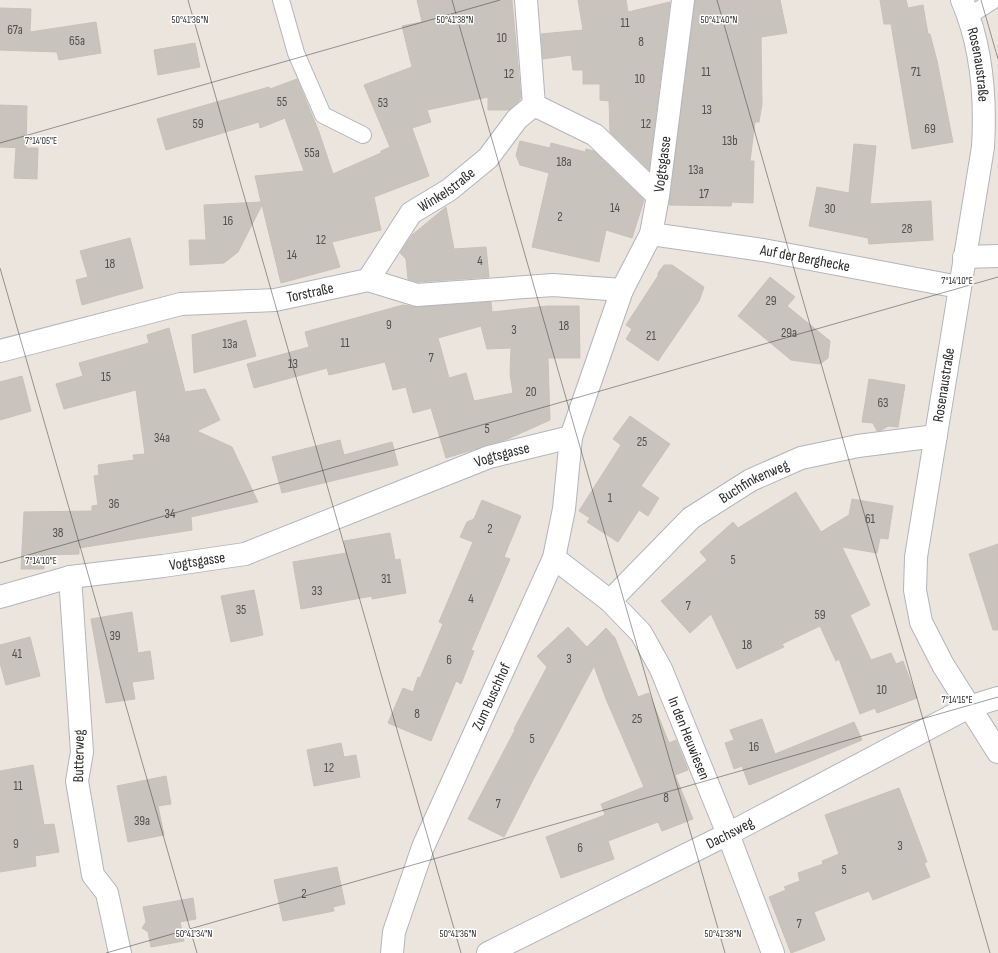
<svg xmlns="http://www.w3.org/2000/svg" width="998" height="953" viewBox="0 0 998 953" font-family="'Sofia Sans Condensed',sans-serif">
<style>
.building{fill:#c8c3bc;stroke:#c8c1b7;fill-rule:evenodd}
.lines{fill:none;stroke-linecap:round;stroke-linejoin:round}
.service-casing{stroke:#b1b5be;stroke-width:18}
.minor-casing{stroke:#b1b5be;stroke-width:24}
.service{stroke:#fff;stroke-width:16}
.minor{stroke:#fff;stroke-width:22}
.ticks{fill:none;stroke:#2b2b2b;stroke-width:1;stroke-opacity:0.45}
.labels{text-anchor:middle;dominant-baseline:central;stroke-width:3;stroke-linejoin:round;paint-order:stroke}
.number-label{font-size:13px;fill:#52514f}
.street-label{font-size:15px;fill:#2b2b2b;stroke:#fff}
.ticks-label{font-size:10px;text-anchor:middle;fill:#2b2b2b;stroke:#fff;stroke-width:3;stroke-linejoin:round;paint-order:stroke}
</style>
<rect width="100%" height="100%" fill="#ece5de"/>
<g class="building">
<path d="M417 0H512L521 98 518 102 509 110H488V97L427 110 431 122 412 128 429 176 374 197 381 230 332 242 340 267 281 283 262 205 238 252 224 263 190 265 189 240H206L204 205 261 202 255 176 304 171 285 118 260 128 259 122 166 150 157 119 269 87 270 89 297 79 319 132 333 174 381 153V151L390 147 364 85 412 67 402 26 422 22Z"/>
<path d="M578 0H626L628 12 670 2 649 170 610 132 609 101 600 100V84H583V70H573L571 55 543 59 541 34 583 30Z"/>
<path d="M695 0H780L787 33 761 37 762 104 759 122H755L750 161H754L753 203 732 202 731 206 669 205Z"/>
<path d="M880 0H906L908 8 923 5 928 34H930L937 61 953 142 912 149 891 24H884Z"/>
<path d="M0 8 31 9 30 32 96 22 101 53 59 60 57 52 0 50Z"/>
<path d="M195 43 200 67 158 75 154 50Z"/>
<path d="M0 105 27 106 26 148 0 147Z"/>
<path d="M520 141 550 148 551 143 585 152 586 149 594 151 644 200 632 238 606 230 599 262 532 247 549 173 520 165 516 155Z"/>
<path d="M854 144 876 146 870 204 931 201 933 240 869 244 868 238 809 226 817 187 849 193Z"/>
<path d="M16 148H38L37 179 14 178Z"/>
<path d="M446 207 454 249 486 247 489 277 418 282 408 279 406 259 400 253 412 235Z"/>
<path d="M130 238 143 288 82 305 76 280 88 277 80 251Z"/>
<path d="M664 265H672L704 287 699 301 658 361 626 339 632 329 626 325 658 276V273Z"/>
<path d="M770 277 795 297 787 306 830 341 828 358 820 364 791 360 738 316Z"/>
<path d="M491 302 492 312 547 306H579L580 358H548L550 420 508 439 446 458 431 408 413 413 406 387 393 390 385 362 329 375 327 368 254 388 247 364 309 347 305 332 403 305 418 307ZM481 326 487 349 511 348 510 374 513 393 474 401 466 373 449 378 438 338Z"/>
<path d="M246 320 256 356 194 373 192 335Z"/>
<path d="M169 328 185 392 205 389 220 420 197 431 232 447 258 502 191 517 192 530 79 548V554L44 555V569H21L24 512 92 511V506L98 505 94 476 99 475 98 465 134 460 133 455 145 454 136 390 64 409 56 384 83 376 79 363 149 343 147 335Z"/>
<path d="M22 376 31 411 0 420V382Z"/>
<path d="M869 379 905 385 898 427 888 426 882 430 877 431 873 423 862 422Z"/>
<path d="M630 416 670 444 641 486 659 498 648 516 639 510 618 542 587 522 590 518 579 511 621 445 613 439Z"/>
<path d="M340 440 344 455 392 442 398 465 282 493 272 457Z"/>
<path d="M796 492 821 532 849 515 852 499 893 506 888 539 880 538 877 553 842 547 870 605 850 615 871 660 891 653 896 664 903 661 917 698 877 713 875 708 860 714 839 659 836 661 820 626 782 644 784 647 737 669 711 614 690 633 661 601 707 560 700 552 733 522 738 528Z"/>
<path d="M482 500 521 516 504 557 510 559 471 650 474 651 461 684 456 681 431 741 388 723 403 688 413 692 418 677 420 678 443 624 439 622 473 542 460 537 467 522 474 519Z"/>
<path d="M390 533 395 560 400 559 406 593 372 599V596L301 609 293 562 346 553 344 541Z"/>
<path d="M998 544V630H993L969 554Z"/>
<path d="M254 590 263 635 231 642 221 596Z"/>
<path d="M132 612 138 653 150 651 154 679 132 682 135 699 106 703 91 619Z"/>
<path d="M568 627 587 647 606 628 615 638 638 697 649 693 669 743 676 740 688 770 675 775 693 819 662 831 658 822 608 841 614 859 561 878 546 837 605 815 601 804 644 787 606 699 594 666 534 778 504 837 468 819 515 730 514 729 547 667 537 656Z"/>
<path d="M30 637 40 676 6 685 0 663V645Z"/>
<path d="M762 719 775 754 854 722 862 740 804 764 749 785 742 766 734 769 725 743 734 740 730 730Z"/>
<path d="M341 743 344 757 356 755 360 777 314 786 307 750Z"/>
<path d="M33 765 44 825 54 824 59 852 35 856 36 866 0 872V771Z"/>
<path d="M166 776 171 804 158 806 164 835 128 842 117 786Z"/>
<path d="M899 788 927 862 924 863 930 877 873 900 869 891 814 912 825 940 791 953 769 897 786 890 784 887 800 881 798 873 823 864 822 861 839 854 825 815Z"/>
<path d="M337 867 345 904 333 907 334 911 283 921 274 880Z"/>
<path d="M193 898 196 919 180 922 184 941 151 947 148 932 142 928 146 922 143 907Z"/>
</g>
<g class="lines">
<g class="service-casing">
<g id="service">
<path d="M281 0 296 53 323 115 363 135"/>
<path d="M969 16 994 0"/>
</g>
</g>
<g class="minor-casing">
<g id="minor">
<path d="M526 0 534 105"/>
<path id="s1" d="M962 0C982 46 986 97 983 147L916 557 915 590 921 622 943 665 998 752"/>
<path id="s2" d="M651 234 763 250 959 287"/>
<path d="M964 257 998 256"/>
<path id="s3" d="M368 280 411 213 449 190 488 158 517 119 534 105 595 135 658 196"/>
<path id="s4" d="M0 351 181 304 275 300 368 280 417 295 553 285 622 290"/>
<path id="s5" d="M554 558 610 601 641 633 661 669 728 834 773 953"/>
<path d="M70 577 82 752 77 781 93 875 107 893 120 953"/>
<path id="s6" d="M0 597 70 577 163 566 245 554 489 457 571 437"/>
<path id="s7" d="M610 601 691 518 751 480 801 458 858 446 936 436"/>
<path id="s8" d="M392 953 394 932 423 847 554 558 564 509 571 437 622 290 651 234 658 196 683 0"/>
<path id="s9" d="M488 953 728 834 969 707 998 698"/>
</g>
</g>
<use href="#service" class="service"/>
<use href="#minor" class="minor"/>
</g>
<path class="ticks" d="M188 0 461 953M452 0 725 953M717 0 990 953M981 0 998 59M0 143 500 0M0 268 197 953M0 563 998 277M106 953 998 697"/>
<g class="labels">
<g class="number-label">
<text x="625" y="23">11</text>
<text x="15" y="30">67a</text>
<text x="502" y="38">10</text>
<text x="77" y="41">65a</text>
<text x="641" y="42">8</text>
<text x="706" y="72">11</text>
<text x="916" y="72">71</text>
<text x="509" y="74">12</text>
<text x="640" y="79">10</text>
<text x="282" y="102">55</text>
<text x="383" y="103">53</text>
<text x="707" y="110">13</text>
<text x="198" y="124">59</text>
<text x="646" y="124">12</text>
<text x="930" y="129">69</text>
<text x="730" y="141">13b</text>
<text x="312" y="153">55a</text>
<text x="564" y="162">18a</text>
<text x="696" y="170">13a</text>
<text x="704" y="194">17</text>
<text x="615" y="208">14</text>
<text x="830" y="209">30</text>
<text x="560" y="217">2</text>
<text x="228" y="221">16</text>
<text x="907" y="229">28</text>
<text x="321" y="240">12</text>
<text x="292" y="255">14</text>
<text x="480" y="261">4</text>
<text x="110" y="264">18</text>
<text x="771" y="301">29</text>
<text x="389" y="325">9</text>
<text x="564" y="326">18</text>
<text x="514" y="330">3</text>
<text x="789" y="333">29a</text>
<text x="651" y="336">21</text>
<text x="345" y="343">11</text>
<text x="230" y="344">13a</text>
<text x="431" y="358">7</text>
<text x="293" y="364">13</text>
<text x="106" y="377">15</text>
<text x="531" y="392">20</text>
<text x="883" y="403">63</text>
<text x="487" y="429">5</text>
<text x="162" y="438">34a</text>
<text x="642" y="442">25</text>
<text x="610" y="498">1</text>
<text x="114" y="504">36</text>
<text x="170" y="514">34</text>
<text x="870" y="519">61</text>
<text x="490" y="529">2</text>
<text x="58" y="533">38</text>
<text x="733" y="560">5</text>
<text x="386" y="579">31</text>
<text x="317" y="591">33</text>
<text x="471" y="599">4</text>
<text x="688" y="606">7</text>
<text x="241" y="610">35</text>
<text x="820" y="615">59</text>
<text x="115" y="636">39</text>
<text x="747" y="645">18</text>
<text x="17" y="654">41</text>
<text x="569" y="659">3</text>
<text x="449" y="660">6</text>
<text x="882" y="690">10</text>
<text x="417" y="714">8</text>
<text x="637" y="719">25</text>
<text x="532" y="739">5</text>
<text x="754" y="747">16</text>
<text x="329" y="768">12</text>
<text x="18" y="786">11</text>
<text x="666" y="798">8</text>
<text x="498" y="804">7</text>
<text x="142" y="821">39a</text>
<text x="16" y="844">9</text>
<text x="900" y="846">3</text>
<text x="580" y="848">6</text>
<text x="844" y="870">5</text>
<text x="304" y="894">2</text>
<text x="799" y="924">7</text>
</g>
<g class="street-label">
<text stroke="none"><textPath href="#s1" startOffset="67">Rosenaustraße</textPath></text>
<text stroke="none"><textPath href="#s8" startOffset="840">Vogtsgasse</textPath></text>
<text stroke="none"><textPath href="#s3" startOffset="122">Winkelstraße</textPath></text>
<text stroke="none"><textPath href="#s2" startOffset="156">Auf der Berghecke</textPath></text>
<text stroke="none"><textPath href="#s4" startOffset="317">Torstraße</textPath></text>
<text transform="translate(944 385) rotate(-81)">Rosenaustraße</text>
<text stroke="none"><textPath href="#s6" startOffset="525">Vogtsgasse</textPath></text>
<text stroke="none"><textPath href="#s7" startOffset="189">Buchfinkenweg</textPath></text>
<text stroke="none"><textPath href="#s6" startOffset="201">Vogtsgasse</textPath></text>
<text stroke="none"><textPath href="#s8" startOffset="276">Zum Buschhof</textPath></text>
<text stroke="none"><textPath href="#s5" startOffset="231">In den Heuwiesen</textPath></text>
<text transform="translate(79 756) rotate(-89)">Butterweg</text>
<text stroke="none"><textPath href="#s9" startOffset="270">Dachsweg</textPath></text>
</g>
</g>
<g class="ticks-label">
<text x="190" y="23">50°41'36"N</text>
<text x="455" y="23">50°41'38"N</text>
<text x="719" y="23">50°41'40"N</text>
<text x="41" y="144">7°14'05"E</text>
<text x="957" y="284">7°14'10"E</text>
<text x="41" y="564">7°14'10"E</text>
<text x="957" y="703">7°14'15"E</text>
<text x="194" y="937">50°41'34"N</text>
<text x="458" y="937">50°41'36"N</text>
<text x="723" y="937">50°41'38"N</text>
</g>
</svg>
